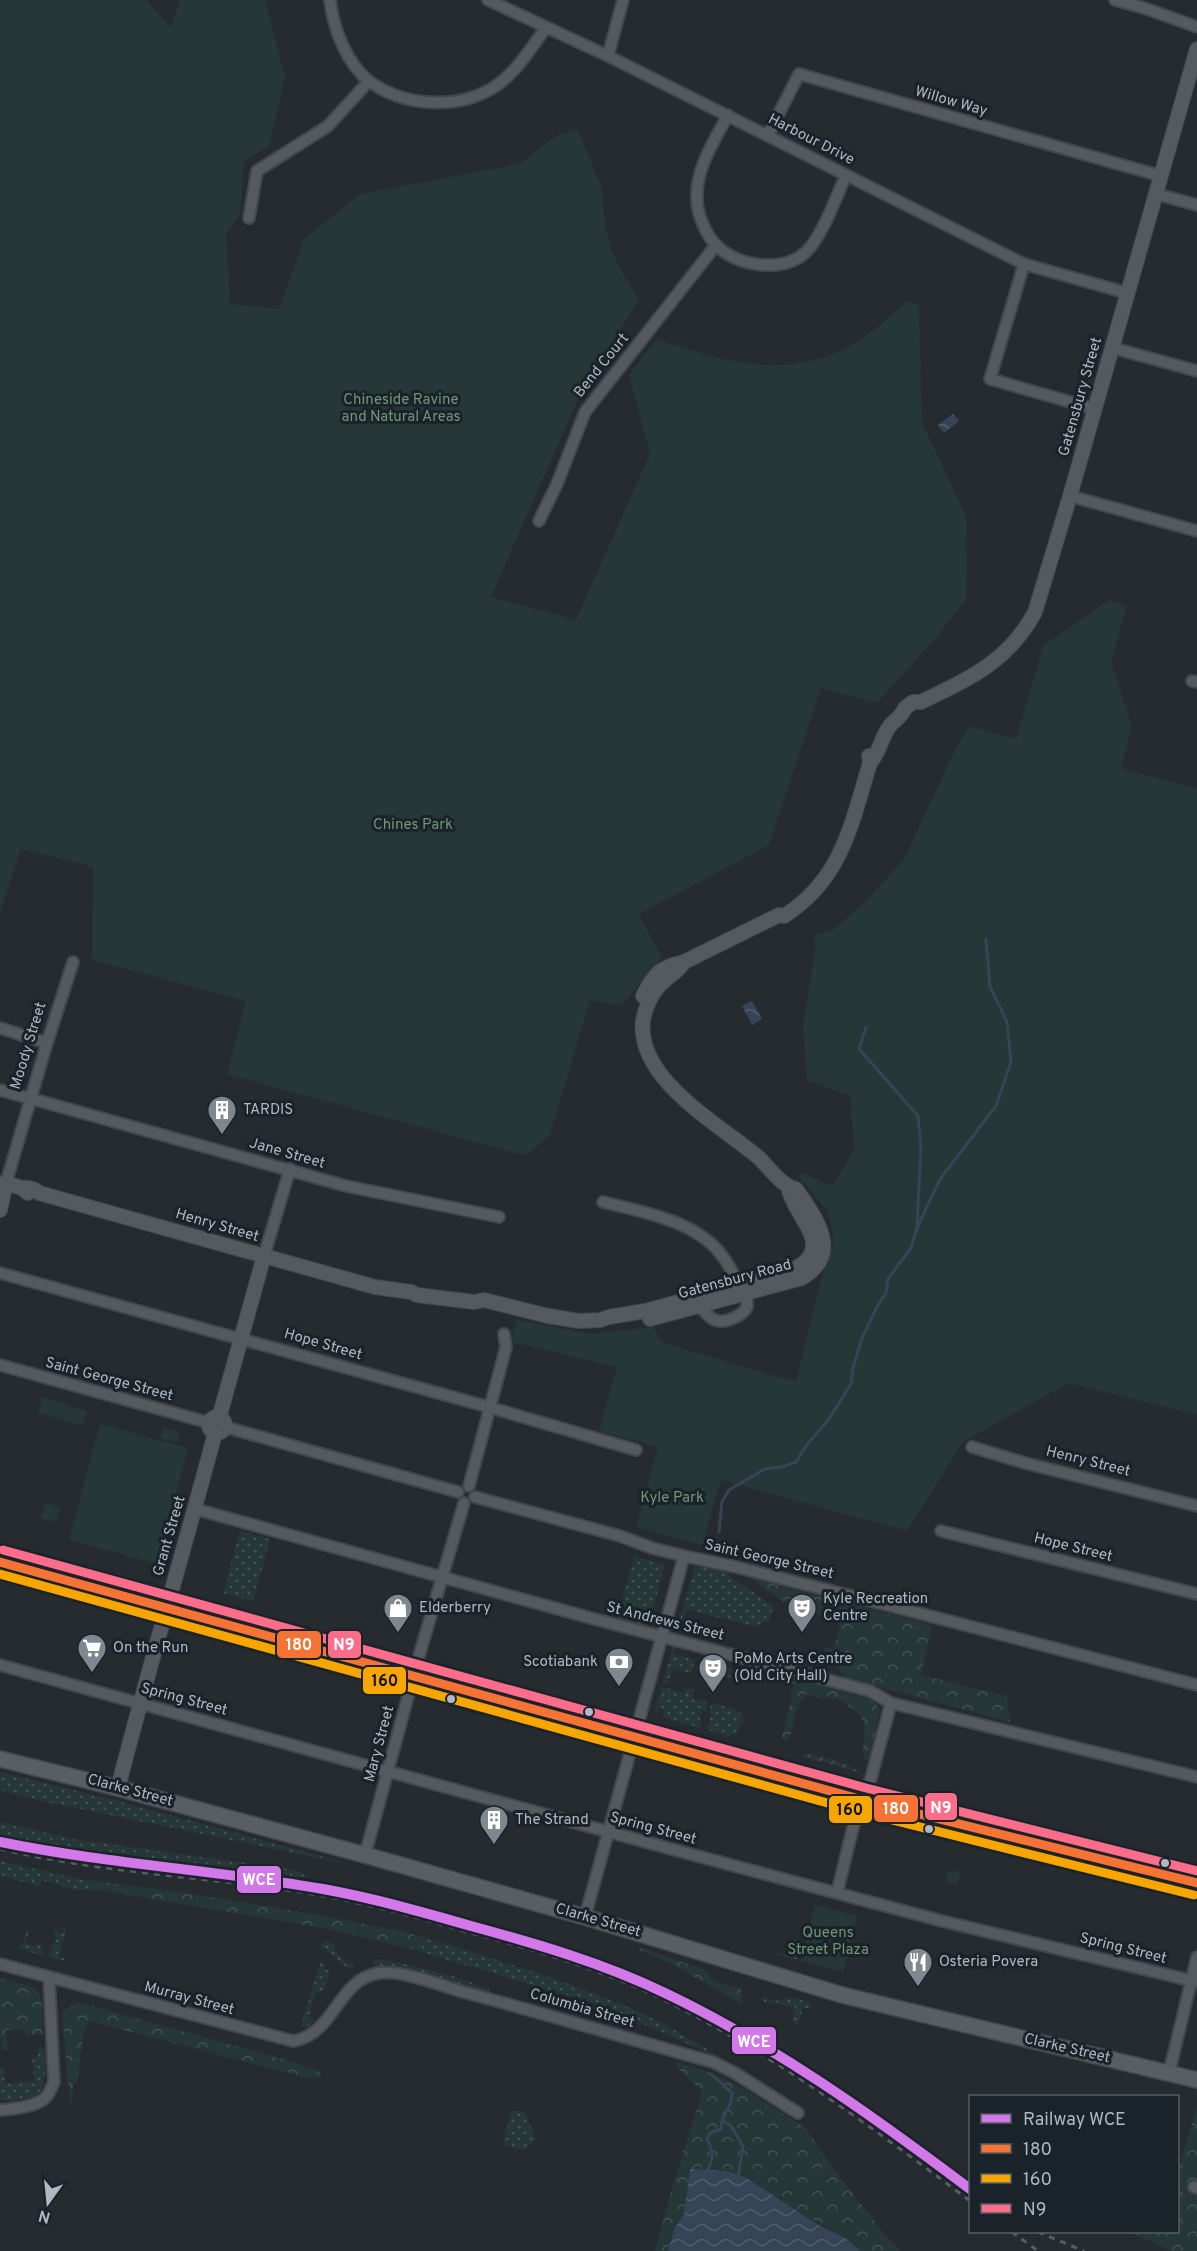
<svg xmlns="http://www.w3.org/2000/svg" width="1197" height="2251" viewBox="0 0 1197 2251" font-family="Overpass,sans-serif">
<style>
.grass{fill:url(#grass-dots)}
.forest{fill:url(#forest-crowns)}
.park{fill:#263737}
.garden{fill:url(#garden-furrows)}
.water{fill:url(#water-waves)}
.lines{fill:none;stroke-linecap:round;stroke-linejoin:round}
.stream{stroke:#354557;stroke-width:3}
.minor-casing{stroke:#44474b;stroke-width:14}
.tertiary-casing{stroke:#44474b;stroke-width:16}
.secondary-casing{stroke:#44474b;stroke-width:18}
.primary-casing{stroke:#43484d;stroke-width:20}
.minor{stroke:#555a5f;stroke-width:10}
.tertiary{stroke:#555a5f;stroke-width:14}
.secondary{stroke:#595d64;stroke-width:15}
.primary{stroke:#575b61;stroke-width:16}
.rail{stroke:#595e63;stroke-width:3;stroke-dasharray:6 6;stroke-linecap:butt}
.bus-1-casing{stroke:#1a222a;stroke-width:14}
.bus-2-casing{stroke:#1a222a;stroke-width:14}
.bus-3-casing{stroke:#1a222a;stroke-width:14}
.bus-1{stroke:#f57335;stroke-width:9}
.bus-2{stroke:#f7a600;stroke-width:9}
.bus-3{stroke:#fb6d88;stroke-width:9}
.rail-1-casing{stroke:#1a222a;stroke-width:15}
.rail-1{stroke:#d278e8;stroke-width:10}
.bus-dot{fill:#afb8c3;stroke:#1a222a;stroke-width:2}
.labels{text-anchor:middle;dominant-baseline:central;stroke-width:6;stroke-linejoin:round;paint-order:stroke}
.street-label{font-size:15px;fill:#afb8c3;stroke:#1a222a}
.park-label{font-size:15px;fill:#709676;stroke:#1a222a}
.poi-label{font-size:15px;fill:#afb8c3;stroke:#1a222a;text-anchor:start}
.line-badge{stroke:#1a222a;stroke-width:2}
.badge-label{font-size:16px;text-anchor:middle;font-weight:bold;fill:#fff}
.pale-badge-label{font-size:16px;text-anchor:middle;font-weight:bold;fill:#111}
</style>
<defs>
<pattern id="grass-dots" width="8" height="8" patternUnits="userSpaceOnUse" patternTransform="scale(1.5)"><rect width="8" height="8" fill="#263737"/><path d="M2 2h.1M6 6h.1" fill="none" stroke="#435252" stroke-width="1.8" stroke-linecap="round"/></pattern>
<pattern id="forest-crowns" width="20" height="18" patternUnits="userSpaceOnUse" patternTransform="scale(1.5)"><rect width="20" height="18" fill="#263737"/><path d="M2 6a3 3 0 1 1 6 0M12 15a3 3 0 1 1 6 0" fill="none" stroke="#435252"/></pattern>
<pattern id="garden-furrows" width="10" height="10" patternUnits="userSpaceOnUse" patternTransform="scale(1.5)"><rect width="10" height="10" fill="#263737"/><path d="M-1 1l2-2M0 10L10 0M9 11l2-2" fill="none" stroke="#435252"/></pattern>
<pattern id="water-waves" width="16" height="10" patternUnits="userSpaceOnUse" patternTransform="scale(1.5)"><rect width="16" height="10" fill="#354557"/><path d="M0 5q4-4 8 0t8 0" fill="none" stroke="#505e6e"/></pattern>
</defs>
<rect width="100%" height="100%" fill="#262b30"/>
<g class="grass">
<path d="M240 1531 270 1539 253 1601 223 1593Z"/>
<path d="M634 1556 665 1565 648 1626 617 1618Z"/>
<path d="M703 1566 728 1572 729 1576 773 1606 769 1622H763L756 1627 686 1609 680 1631 677 1630 695 1567Z"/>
<path d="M673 1646H676L674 1654 695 1660 691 1674 673 1668 668 1683 663 1682Z"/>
<path d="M699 1661 744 1673 746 1667 754 1669 751 1679 747 1681 713 1674 712 1678 702 1675 703 1670 697 1669Z"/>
<path d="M768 1672 797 1679 795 1685 765 1676Z"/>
<path d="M662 1687 684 1693 685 1688 694 1690 692 1698 707 1702 706 1712 702 1711C699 1717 700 1722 701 1728L662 1717 665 1710 660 1708 654 1715Z"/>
<path d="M712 1703 735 1709 743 1715 744 1722H741L737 1733 729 1736 704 1729 709 1725 711 1715 709 1712Z"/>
<path d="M659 1725 738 1748 734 1754 658 1732Z"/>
<path d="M749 1751 780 1759 777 1765 749 1758Z"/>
<path d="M798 1764 855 1779 854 1785 798 1771Z"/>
<path d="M0 1772 118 1801 353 1865 37 1800 0 1790Z"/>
<path d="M0 1822 73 1839 296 1870 307 1877 295 1880 86 1853 0 1837Z"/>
<path d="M0 1861 85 1880 101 1890H75L42 1880 39 1886 0 1875Z"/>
<path d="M65 1924 66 1933 59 1955 65 1959V1961L48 1957 56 1938 53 1929 62 1934Z"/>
<path d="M27 1930H29L26 1943 35 1946 37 1942 42 1947 44 1956 19 1949 20 1945 23 1944Z"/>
<path d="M411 1933C483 1956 557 1977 627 2007 662 2021 695 2042 727 2061L603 2006 408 1948 415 1946 419 1941Z"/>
<path d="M794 1939 803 1942 798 1960 778 1955V1953L790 1956Z"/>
<path d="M327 1941 334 1944 335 1951 348 1964 353 1963 355 1966 350 1970 320 1945Z"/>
<path d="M384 1959 456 1977 489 1989 491 1993 396 1967 372 1965 374 1960Z"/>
<path d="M321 1960 330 1974 323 1991 315 1993 309 2018 315 2020 306 2028 301 2026Z"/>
<path d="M762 1997 778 2001 791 1997 811 2003 809 2009 803 2007 798 2026 796 2025 792 2020 795 2007 765 2002 761 1999Z"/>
<path d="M41 2047 44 2049C47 2091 47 2101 0 2100V2068H4L5 2083 34 2081 32 2057 38 2056V2049Z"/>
<path d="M511 2111H524L536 2139 525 2150 503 2145Z"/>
</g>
<g class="forest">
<path d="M750 1578 932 1625 921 1675 1007 1696 1010 1722 845 1678 822 1646 834 1649 840 1624 783 1601Z"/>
<path d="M797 1679 872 1700 880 1709 871 1754 866 1761C858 1748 868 1734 863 1721 859 1709 849 1709 843 1701L828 1697 824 1700 807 1694C790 1709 797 1730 787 1741L782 1738 792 1696 790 1695Z"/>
<path d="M85 1880C195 1893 303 1911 411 1933L419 1941 415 1946 408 1948 328 1929 101 1890Z"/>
<path d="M640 1947 708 1971 710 1979 713 1980 742 1990 741 2004 672 1964 639 1950Z"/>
<path d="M0 1978C47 1990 41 1985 43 2034L26 2036 25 2029 6 2030 8 2050H3L0 2037Z"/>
<path d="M77 2002 290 2061 319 2071 321 2078 304 2077 89 2021 84 2031 77 2082 73 2085V2099L70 2105 62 2012Z"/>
<path d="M678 2062 706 2071 737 2085 805 2127 830 2164 883 2232 901 2251H861L845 2238 726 2171 690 2169 684 2214 675 2227 668 2251H655L672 2189 702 2092 677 2067Z"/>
<path d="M1197 2106V2251H1172L1130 2232H1178V2171Z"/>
</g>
<g class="park">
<path d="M0 0H146L170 27 180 0H265L285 77 269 146 244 161 240 215 226 234 230 304 279 309 304 239 360 194 519 164 559 134 578 130 602 189 605 226 611 249 620 269 639 299 578 399 491 597 576 620 650 454 629 375 657 339C726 363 789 382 857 342 875 331 892 314 908 301L919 305 922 422 966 516 967 598 936 638 877 703 821 688 769 845 639 914 662 958 621 1006 590 1000 550 1135 526 1156 227 1074 246 1001 92 960 93 867 21 849 0 913Z"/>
<path d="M1109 600 1127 605 1111 662 1132 726 1121 768 1197 789V1415L1068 1383 963 1442 907 1531 721 1480 702 1545 636 1527 658 1447 599 1431 617 1367 511 1342 517 1320 590 1334 653 1327 663 1343 796 1382 822 1276 834 1241 828 1211 797 1175 802 1173 833 1186 854 1149 850 1096 807 1080 803 1025 815 950 814 934 832 931 868 899 904 859 957 746 969 726 1016 739 1043 646Z"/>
<path d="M44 1397 87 1411 83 1426 38 1413 42 1399Z"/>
<path d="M100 1424 188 1448 157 1564 69 1540Z"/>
<path d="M163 1427 180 1432 178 1443 160 1438Z"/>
<path d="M45 1503 60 1507 56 1522 40 1518Z"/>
<circle cx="953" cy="1877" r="7"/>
<path d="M815 1905 857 1916 843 1972 801 1961Z"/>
</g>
<path class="garden" d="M805 1753C824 1758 852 1762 865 1777L852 1770 801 1756Z"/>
<g class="water">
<path d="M953 414 959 421 944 433 938 425Z"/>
<path d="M752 1001 762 1019 752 1025 742 1006Z"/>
<path d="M690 2169 726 2171 745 2177 817 2224 845 2238 861 2251H668L675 2227 684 2214Z"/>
</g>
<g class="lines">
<g class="stream">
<path d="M866 1027 859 1049 918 1116 921 1146 917 1226"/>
<path d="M719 1532 722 1502 729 1490 765 1469 782 1467 796 1462 805 1447 829 1419 851 1384 853 1368 862 1338 878 1305 886 1293 888 1279 911 1248 917 1228 940 1179 996 1106 1011 1062 1007 1022 990 987 986 939"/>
<path d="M711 2074 732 2093 731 2102 722 2120 731 2126 743 2146 738 2178"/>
<path d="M705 2173C714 2162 714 2152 707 2139L710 2133 721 2129 722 2120"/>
</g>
<g class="minor-casing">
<g id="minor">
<path d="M330 0C333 27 346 63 369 81 402 106 455 110 491 89 514 76 530 49 546 28"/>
<path d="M488 0 608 56 1024 264 1127 293"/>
<path d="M1115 0 1144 8 1197 27"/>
<path d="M608 56 623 0"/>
<path d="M728 115C714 141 695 170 697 200 697 214 707 237 717 246 739 267 783 273 806 252 823 235 836 197 846 175"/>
<path d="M768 135 799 74 1161 176"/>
<path d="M1156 194 1197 205"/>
<path d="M249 218 257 171 328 126 369 81"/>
<path d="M1024 264 990 379 1095 409"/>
<path d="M1113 348 1197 371"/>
<path d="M1070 496 1197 531"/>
<path d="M539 521 557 484 585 412 716 245"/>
<path d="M1192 681 1197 682"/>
<path d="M0 1028 47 1043"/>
<path d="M0 1090 346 1186 499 1217"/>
<path d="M1 1182 6 1183 47 1043 73 962"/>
<path d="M603 1202C642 1212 693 1220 720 1253 732 1267 738 1285 747 1301V1307C742 1316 725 1324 715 1320 709 1318 704 1311 700 1306"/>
<path d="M264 1256 290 1169"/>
<path d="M0 1273 478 1404 636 1450"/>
<path d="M0 1365 210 1423"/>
<path d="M225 1427 458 1492"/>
<path d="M972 1447 1025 1463 1197 1506"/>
<path d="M469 1486 506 1347 504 1334"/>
<path d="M475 1497 620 1536 652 1548 684 1556 736 1567 895 1607 1197 1685"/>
<path d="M195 1509 598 1620 870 1691 891 1703 1197 1777"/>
<path d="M941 1531 1197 1594"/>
<path d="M0 1665 671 1849 942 1921 1197 1982"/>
<path d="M365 1855 419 1656 464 1503"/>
<path d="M837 1893 855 1819 871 1778 891 1703"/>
<path d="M585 1917 684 1556"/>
<path d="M0 1964 293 2041C335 2035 337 1979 379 1973 403 1970 439 1985 463 1992 546 2014 629 2039 713 2062L735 2073 798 2113"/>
<path d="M1169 2073 1197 1957"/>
<path d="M0 2110C14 2109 38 2107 47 2096 50 2093 52 2086 54 2082L49 1977"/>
<path d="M1194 2187 1197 2188"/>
</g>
</g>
<g class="tertiary-casing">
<g id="tertiary">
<path d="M870 763C880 752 881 738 889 727 894 720 902 717 905 708L913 702H921C970 678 1008 662 1035 612L1070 496 1197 49"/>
<path d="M643 996C654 974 660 967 684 962L779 915 784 916C842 879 851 825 870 763L869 756"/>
<path d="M22 1188C29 1187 34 1188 39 1193L375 1287 411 1292 417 1295 474 1302 484 1300 548 1316 579 1321 600 1320 609 1317 645 1311 786 1273C843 1249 793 1218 788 1187"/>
<path d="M0 1210 6 1183 22 1188 28 1193"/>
<path d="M650 1319 802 1278C843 1253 816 1218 796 1189 781 1186 769 1167 758 1157 720 1125 636 1079 643 1021 645 1007 653 990 664 981 672 974 678 971 684 962"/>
<circle cx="217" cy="1425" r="8"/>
<path d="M219 1418 264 1256"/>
<path d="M118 1788C148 1669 184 1551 215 1433"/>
</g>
</g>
<g class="secondary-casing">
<path id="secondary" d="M0 1759 118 1788 365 1855 585 1917 842 1995 1197 2080"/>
</g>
<g class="primary-casing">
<path id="primary" d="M0 1562 863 1800 1197 1883"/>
</g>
<use href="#minor" class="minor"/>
<use href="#tertiary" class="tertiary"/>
<use href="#secondary" class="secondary"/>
<use href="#primary" class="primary"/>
<g class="rail">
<path d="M0 1849C110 1875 223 1877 334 1898 379 1907 423 1919 467 1932 535 1950 603 1970 666 2001 776 2056 873 2128 970 2201"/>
<path d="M969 2188 970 2189"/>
<path d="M1012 2232 1038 2251"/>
<path d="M1038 2232 1084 2251"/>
</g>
<g class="bus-1-casing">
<path id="bus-1" d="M0 1562 863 1800 1197 1883"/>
</g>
<g class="bus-2-casing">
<path id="bus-2" d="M0 1574 860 1812 1194 1895"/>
</g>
<g class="bus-3-casing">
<path id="bus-3" d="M3 1550 866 1788 1197 1871"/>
</g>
<use href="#bus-1" class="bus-1"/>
<use href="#bus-2" class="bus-2"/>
<use href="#bus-3" class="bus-3"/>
<g class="rail-1-casing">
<path id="rail-1" d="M0 1842C107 1864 216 1870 323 1889 373 1898 422 1912 471 1926 537 1944 603 1963 665 1993 774 2045 873 2116 970 2189"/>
</g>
<use href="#rail-1" class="rail-1"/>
</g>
<defs>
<g id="building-pin" transform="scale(1.5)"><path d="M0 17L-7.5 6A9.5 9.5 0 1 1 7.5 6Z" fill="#7f8790" stroke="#1a222a"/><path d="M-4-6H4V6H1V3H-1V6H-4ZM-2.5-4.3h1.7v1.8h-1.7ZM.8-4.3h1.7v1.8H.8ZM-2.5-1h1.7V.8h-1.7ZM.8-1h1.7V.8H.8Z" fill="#fff"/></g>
<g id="shop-pin" transform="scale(1.5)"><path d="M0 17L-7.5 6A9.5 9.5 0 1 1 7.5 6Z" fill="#7f8790" stroke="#1a222a"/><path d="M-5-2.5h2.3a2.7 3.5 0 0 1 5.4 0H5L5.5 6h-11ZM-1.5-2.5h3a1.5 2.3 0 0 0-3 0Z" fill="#fff"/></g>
<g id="theatre-pin" transform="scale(1.5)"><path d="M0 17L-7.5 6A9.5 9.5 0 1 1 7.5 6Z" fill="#7f8790" stroke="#1a222a"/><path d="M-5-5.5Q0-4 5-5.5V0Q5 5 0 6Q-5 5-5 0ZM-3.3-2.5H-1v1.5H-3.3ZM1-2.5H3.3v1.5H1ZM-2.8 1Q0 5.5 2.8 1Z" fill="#fff"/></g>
<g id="supermarket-pin" transform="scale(1.5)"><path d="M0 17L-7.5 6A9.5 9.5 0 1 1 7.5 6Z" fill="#7f8790" stroke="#1a222a"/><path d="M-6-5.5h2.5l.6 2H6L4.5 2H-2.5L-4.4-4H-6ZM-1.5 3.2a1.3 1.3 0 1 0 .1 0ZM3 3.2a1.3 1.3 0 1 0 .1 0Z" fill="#fff"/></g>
<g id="bank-pin" transform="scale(1.5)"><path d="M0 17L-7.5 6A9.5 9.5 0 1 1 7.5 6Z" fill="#7f8790" stroke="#1a222a"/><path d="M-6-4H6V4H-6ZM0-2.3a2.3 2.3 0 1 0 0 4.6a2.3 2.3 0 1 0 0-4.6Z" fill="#fff"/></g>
<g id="restaurant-pin" transform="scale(1.5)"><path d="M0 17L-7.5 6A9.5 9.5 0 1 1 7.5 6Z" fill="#7f8790" stroke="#1a222a"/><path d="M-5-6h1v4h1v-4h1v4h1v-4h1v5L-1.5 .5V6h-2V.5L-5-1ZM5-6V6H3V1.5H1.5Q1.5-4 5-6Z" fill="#fff"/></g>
</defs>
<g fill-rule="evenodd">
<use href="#building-pin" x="222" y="1110"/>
<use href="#shop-pin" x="398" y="1608"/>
<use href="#theatre-pin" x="802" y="1608"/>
<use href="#supermarket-pin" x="92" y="1648"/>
<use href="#bank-pin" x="619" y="1662"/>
<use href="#theatre-pin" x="713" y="1668"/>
<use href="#building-pin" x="494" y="1820"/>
<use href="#restaurant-pin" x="918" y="1962"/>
</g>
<g class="bus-dot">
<circle cx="451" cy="1699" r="5"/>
<circle cx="589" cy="1712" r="5"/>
<circle cx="929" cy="1829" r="5"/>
<circle cx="1165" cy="1863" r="5"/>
</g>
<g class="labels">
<g class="street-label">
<text transform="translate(951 102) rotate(16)">Willow Way</text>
<text transform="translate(811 140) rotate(27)">Harbour Drive</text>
<text transform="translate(602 366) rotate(-51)">Bend Court</text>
<text transform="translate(1081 397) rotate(-74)">Gatensbury Street</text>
<text transform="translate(29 1046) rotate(-73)">Moody Street</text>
<text transform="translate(287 1154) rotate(16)">Jane Street</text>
<text transform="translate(217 1226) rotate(16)">Henry Street</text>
<text transform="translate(735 1280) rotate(-15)">Gatensbury Road</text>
<text transform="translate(323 1345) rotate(16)">Hope Street</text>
<text transform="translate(109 1380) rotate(15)">Saint George Street</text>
<text transform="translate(1088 1462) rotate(14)">Henry Street</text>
<text transform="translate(170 1536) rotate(-74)">Grant Street</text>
<text transform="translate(1073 1548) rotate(14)">Hope Street</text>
<text transform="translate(769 1560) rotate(13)">Saint George Street</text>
<text transform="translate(665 1622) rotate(14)">St Andrews Street</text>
<text transform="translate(184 1700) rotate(15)">Spring Street</text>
<text transform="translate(380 1744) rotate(-75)">Mary Street</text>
<text transform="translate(130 1791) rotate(15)">Clarke Street</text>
<text transform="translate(653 1829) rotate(15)">Spring Street</text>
<text transform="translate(598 1921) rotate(16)">Clarke Street</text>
<text transform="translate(1123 1949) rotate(14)">Spring Street</text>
<text transform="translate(189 1999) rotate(15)">Murray Street</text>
<text transform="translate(582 2009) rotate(16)">Columbia Street</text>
<text transform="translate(1067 2049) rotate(13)">Clarke Street</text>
</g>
<g class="park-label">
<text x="401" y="400">Chineside Ravine<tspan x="401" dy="17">and Natural Areas</tspan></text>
<text x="413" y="825">Chines Park</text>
<text x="672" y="1498">Kyle Park</text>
<text x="828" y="1933">Queens<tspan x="828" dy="17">Street Plaza</tspan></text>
</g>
<g class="poi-label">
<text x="243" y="1110">TARDIS</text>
<text x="823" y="1599">Kyle Recreation<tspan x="823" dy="17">Centre</tspan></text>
<text x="419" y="1608">Elderberry</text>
<text x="113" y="1648">On the Run</text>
<text x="734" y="1659">PoMo Arts Centre<tspan x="734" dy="17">(Old City Hall)</tspan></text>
<text x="598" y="1662" text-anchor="end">Scotiabank</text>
<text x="515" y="1820">The Strand</text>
<text x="939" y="1962">Osteria Povera</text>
</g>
</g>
<g class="line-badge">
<rect x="327" y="1630" width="35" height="29" rx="6" fill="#fb6d88"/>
<rect x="276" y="1630" width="46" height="29" rx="6" fill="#f57335"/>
<rect x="362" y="1666" width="45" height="29" rx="6" fill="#f7a600"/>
<rect x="924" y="1792" width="34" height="29" rx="6" fill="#fb6d88"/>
<rect x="873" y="1794" width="46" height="29" rx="6" fill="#f57335"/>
<rect x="828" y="1795" width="45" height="29" rx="6" fill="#f7a600"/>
<rect x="236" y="1865" width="46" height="29" rx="6" fill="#d278e8"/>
<rect x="731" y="2026" width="46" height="29" rx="6" fill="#d278e8"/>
</g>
<g class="badge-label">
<text x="344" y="1650">N9</text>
<text x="299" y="1650">180</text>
<text x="941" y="1813">N9</text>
<text x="896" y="1814">180</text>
<text x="259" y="1885">WCE</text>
<text x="754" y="2047">WCE</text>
</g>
<g class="pale-badge-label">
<text x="385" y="1686">160</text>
<text x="850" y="1815">160</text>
</g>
<rect x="969" y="2095" width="210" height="138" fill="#1a222a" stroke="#565e67" stroke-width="1.5"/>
<rect x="981" y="2114" width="30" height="9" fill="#d278e8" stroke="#565e67" stroke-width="1.5"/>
<text x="1023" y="2125" font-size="18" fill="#afb8c3">Railway WCE</text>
<rect x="981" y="2144" width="30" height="9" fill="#f57335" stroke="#565e67" stroke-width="1.5"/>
<text x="1023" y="2155" font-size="18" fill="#afb8c3">180</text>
<rect x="981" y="2174" width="30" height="9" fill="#f7a600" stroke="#565e67" stroke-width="1.5"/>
<text x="1023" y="2185" font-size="18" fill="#afb8c3">160</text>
<rect x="981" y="2204" width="30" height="9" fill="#fb6d88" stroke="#565e67" stroke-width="1.5"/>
<text x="1023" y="2215" font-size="18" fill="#afb8c3">N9</text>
<g transform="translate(48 2203) rotate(195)" stroke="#1a222a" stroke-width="4.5" paint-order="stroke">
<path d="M0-4.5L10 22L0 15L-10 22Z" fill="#afb8c3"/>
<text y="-9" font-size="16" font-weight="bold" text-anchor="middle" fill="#afb8c3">N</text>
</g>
</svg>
